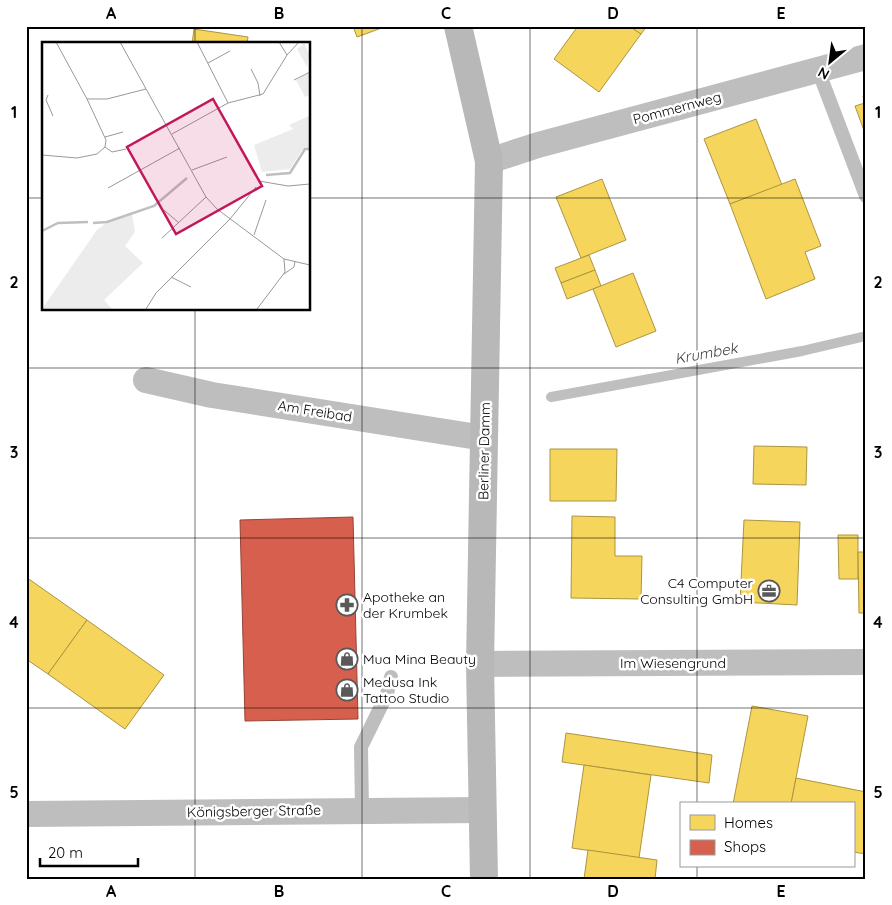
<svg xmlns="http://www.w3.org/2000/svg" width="892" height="905" viewBox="0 0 892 905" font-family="Quicksand,sans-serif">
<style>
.homes{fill:#f6d55c;stroke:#ac9540}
.shops{fill:#d6604d;stroke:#964336}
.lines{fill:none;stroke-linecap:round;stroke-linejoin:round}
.stream{stroke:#bfbfbf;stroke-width:10}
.service{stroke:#bebebe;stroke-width:14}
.minor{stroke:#bebebe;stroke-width:26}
.secondary{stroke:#b8b8b8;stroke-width:28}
.grid{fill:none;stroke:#000;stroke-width:1;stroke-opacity:0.55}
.labels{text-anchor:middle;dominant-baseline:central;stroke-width:5;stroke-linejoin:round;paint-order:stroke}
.street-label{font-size:14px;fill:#000;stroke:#fff}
.poi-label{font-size:14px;fill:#000;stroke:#fff;text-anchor:start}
.water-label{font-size:15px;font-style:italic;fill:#444;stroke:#fff}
.inset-river{fill:none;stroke:#bfbfbf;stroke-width:2.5}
.inset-road{fill:none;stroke:#999;stroke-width:1}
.view{fill:#c2185b;fill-opacity:0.15;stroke:#c2185b;stroke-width:2.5}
.inset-edge{fill:none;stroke:#000;stroke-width:2.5}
.neatline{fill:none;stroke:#000;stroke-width:2}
.grid-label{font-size:16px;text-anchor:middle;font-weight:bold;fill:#000}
</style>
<rect width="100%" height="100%" fill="#fff"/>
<g class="homes">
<path d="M353 26H387L357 37Z"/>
<path d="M578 26H629L641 34 599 92 554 59Z"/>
<path d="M629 26H647L641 34Z"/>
<path d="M194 29 248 37 247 44H192Z"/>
<path d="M866 95V136L855 106 865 103 863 96Z"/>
<path d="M756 119 782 185 730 204 704 139Z"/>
<path d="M602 179 626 240 581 258 556 197Z"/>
<path d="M795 179 821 246 805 252 815 279 766 299 730 204Z"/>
<path d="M589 255 595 270 561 283 555 268Z"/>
<path d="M595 270 601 286 567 299 561 283Z"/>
<path d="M633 273 656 331 616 347 593 289Z"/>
<path d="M754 446 807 447 806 485 753 484Z"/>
<path d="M550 449H617L616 501H550Z"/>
<path d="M572 516 615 517V556H642L641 599 571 598Z"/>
<path d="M744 520 800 522 797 605 740 602Z"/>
<path d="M838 535H858V579H839Z"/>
<path d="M858 552H866V613H859Z"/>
<path d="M26 577 87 620 48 674 26 659Z"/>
<path d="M87 620 164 675 125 729 48 674Z"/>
<path d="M752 706 808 716 791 804H733Z"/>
<path d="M566 733 712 755 709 783 562 762Z"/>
<path d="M584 765 651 775 639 858 572 848Z"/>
<path d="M796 778 866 792V854L853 852V804H791Z"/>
<path d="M588 850 657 860 655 879H584Z"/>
</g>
<path class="shops" d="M353 517 358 719 245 721 240 520Z"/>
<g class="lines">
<path class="stream" d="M551 397 802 351 866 336"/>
<g class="service">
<path d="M818 70 866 196"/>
<path d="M362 810 361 747 387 694 391 677"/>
</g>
<g class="minor">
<path d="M489 161 538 145 866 57"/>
<path d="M146 380 212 395 484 438"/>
<path d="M480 664 866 662"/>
<path d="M26 814 483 810"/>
</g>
<path class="secondary" d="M458 26 489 161 480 664 484 879"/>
</g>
<path class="grid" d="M195 26V44M362 26V879M530 26V879M697 26V804M26 198H44M309 198H866M195 309V879M26 368H866M26 538H866M26 708H866M697 866V879"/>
<defs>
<g id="office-ring" transform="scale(1.125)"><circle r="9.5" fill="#fff" stroke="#595959" stroke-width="1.5"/><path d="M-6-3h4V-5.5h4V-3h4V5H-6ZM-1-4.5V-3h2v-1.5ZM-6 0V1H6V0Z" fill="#595959"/></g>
<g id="pharmacy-ring" transform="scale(1.125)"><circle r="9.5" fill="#fff" stroke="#595959" stroke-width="1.5"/><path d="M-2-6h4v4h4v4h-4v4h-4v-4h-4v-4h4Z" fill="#595959"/></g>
<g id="shop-ring" transform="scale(1.125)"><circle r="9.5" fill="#fff" stroke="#595959" stroke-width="1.5"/><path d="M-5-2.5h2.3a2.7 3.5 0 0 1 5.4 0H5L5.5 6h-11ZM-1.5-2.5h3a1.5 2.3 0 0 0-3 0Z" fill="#595959"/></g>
</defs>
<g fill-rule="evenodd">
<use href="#office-ring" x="769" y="591"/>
<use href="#pharmacy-ring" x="347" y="605"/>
<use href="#shop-ring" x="347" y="659"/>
<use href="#shop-ring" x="347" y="690"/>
</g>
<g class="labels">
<g class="street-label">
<text transform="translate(677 108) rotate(-15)">Pommernweg</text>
<text transform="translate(315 411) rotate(9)">Am Freibad</text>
<text transform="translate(484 451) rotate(-89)">Berliner Damm</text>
<text x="673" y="663">Im Wiesengrund</text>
<text transform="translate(254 811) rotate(-1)">Königsberger Straße</text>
</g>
<g class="poi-label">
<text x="753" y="583" text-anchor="end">C4 Computer<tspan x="753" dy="16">Consulting GmbH</tspan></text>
<text x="363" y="597">Apotheke an<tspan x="363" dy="16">der Krumbek</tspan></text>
<text x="363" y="659">Mua Mina Beauty</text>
<text x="363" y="682">Medusa Ink<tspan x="363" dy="16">Tattoo Studio</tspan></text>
</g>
<g class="water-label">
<text transform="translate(706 353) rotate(-10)">Krumbek</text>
</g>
</g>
<g transform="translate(42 42)">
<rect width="268" height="268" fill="#fff"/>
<path d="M262 1 267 12 265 25 255 7ZM267 31V53L263 55 254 38ZM267 74V107L260 108 248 127 220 130 212 103 251 87 247 83ZM90 172 93 190 83 204 101 221 62 258 70 267H0L55 188 64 181Z" fill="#ececec"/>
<path class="inset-river" d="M224 133 248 131 263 107H268M51 181 65 180 112 164 145 136M0 189 16 181 46 180"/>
<path class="inset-road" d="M14 0 45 57H65L104 47M78 0 164 155 175 167 242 217 243 230 215 267M155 0 186 61M237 0 245 13M166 21 188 9M209 27 216 41 218 54M252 38 268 30M6 53 4 58 11 74M130 92 186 61 221 52 245 13 257 0M63 95 81 90M63 105 70 110 84 107M0 113 35 116 55 112 63 105 64 98 45 57M150 128 185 115M217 139 246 144 268 142M66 146 138 106M122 168 137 181M212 193 224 158M120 196 164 155M242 217 268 223M242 232 252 225 253 219M129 235 149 245M104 267 114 251 188 177 214 145"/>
<path class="view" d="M171 57 220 144 134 192 85 105Z"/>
<rect width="268" height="268" class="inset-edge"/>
</g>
<rect width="892" height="905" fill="none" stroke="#ffffff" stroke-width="55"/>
<rect x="680" y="802" width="175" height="65" fill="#ffffff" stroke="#999999"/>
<rect x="690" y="815" width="25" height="15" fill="#f6d55c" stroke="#999999"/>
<text x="724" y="828" font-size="15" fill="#000000">Homes</text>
<rect x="690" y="840" width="25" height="15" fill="#d6604d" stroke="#999999"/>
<text x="724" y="852" font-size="15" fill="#000000">Shops</text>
<g transform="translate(830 62) rotate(209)" stroke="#ffffff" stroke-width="4" paint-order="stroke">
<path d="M0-4L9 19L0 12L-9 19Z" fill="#000000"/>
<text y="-8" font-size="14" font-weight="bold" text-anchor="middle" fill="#000000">N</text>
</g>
<path d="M40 858v8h98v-8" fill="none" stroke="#000000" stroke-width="2.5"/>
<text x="48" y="858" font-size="15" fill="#000000" stroke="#ffffff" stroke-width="4" paint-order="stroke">20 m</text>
<rect x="28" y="28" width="836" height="850" class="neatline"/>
<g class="grid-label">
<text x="111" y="19">A</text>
<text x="279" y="19">B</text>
<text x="446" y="19">C</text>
<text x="613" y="19">D</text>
<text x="781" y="19">E</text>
<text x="14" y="118">1</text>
<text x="878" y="118">1</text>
<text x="14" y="288">2</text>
<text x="878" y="288">2</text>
<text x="14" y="458">3</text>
<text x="878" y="458">3</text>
<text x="14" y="628">4</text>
<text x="878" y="628">4</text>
<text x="14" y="798">5</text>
<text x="878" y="798">5</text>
<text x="111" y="897">A</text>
<text x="279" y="897">B</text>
<text x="446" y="897">C</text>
<text x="613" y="897">D</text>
<text x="781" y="897">E</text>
</g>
</svg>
